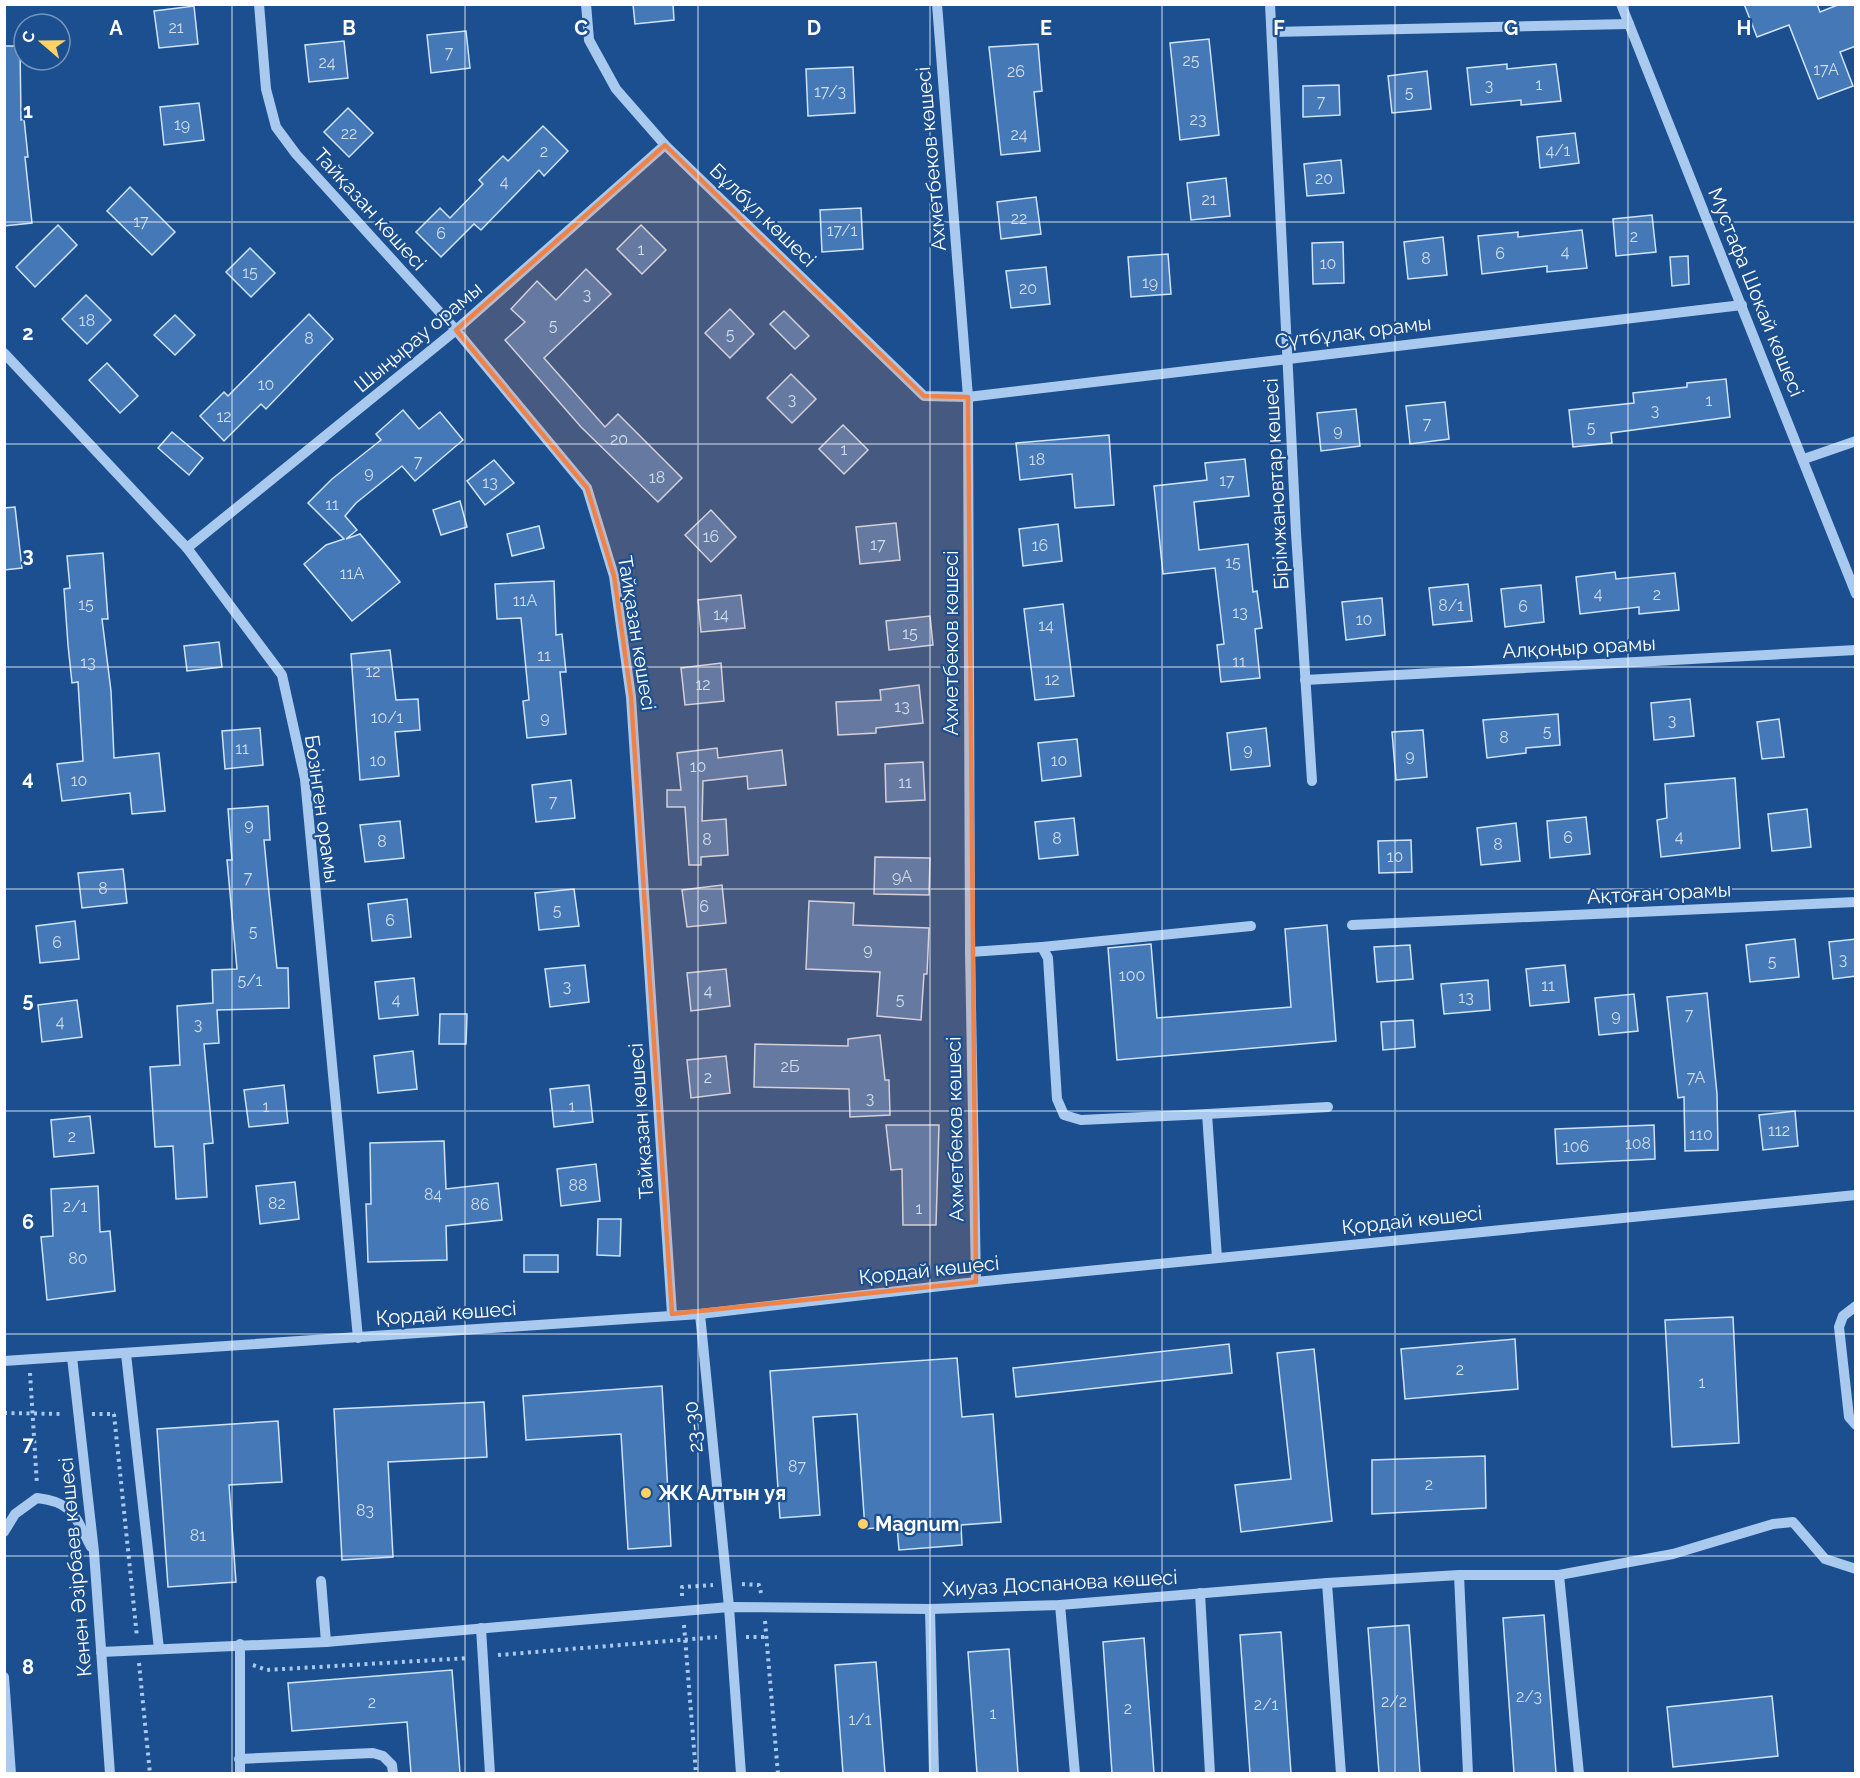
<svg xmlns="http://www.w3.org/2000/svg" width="1860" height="1778" viewBox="0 0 1860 1778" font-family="Raleway,sans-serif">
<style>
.building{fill:#4478b7;stroke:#cfe3fa;stroke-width:1.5}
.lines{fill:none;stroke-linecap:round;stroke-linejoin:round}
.path{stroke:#a9c9ee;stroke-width:4;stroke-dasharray:3 4.5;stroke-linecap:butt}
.minor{stroke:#a9c9ee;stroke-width:10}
.marked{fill:#ee8249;fill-opacity:0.2;stroke:#ee8249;stroke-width:4.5;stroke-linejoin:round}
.grid{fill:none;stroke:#fff;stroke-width:1.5;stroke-opacity:0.55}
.poi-dot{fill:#ffd166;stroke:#1b4f8f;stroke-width:2}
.labels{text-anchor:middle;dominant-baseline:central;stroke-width:4.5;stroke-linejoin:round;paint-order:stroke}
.number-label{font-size:16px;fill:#d0dded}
.street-label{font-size:20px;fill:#fff;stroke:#1b4f8f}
.poi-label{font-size:20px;font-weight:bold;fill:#fff;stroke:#1b4f8f;text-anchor:start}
.grid-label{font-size:20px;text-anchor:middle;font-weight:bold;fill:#fff;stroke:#1b4f8f;stroke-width:4.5;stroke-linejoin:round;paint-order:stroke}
</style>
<rect width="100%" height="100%" fill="#1b4f8f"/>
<g class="building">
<path d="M633 4H673L674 20 635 24Z"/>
<path d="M1744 4H1817L1820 12 1840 4H1856V46L1840 52 1853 86 1818 99 1789 25 1757 37Z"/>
<path d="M194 6 198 44 159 48 154 11Z"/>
<path d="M466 31 470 68 431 73 427 35Z"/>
<path d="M1209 39 1219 135 1180 140 1170 43Z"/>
<path d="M344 41 348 78 309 82 305 45Z"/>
<path d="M1038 44 1042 91 1034 92 1040 151 1001 155 989 47Z"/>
<path d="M4 46H20L21 120 24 119 28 157H25L32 223 4 226Z"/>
<path d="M1507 64V69L1556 64 1561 101 1521 105V100L1471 105 1467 68Z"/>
<path d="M853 67 855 113 808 116 806 69Z"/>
<path d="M1427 71 1431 109 1392 113 1388 76Z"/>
<path d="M1339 85 1340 115 1303 117V86Z"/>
<path d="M199 103 204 140 164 145 160 107Z"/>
<path d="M348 108 373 133 349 157 324 132Z"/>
<path d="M543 126 568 151 544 176 539 170 481 230 474 224 441 257 416 232 440 208 450 218 483 184 479 180 503 156 508 161Z"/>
<path d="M1575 133 1579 163 1540 168 1537 137Z"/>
<path d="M1341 160 1344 193 1307 196 1304 164Z"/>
<path d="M1226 178 1230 216 1191 220 1187 183Z"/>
<path d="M130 187 175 232 152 255 107 211Z"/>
<path d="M1036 197 1041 234 1001 239 997 202Z"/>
<path d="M861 208 863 249 822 252 820 210Z"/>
<path d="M1652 215 1656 252 1616 256 1613 219Z"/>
<path d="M58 225 77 245 35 287 16 267Z"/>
<path d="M641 225 666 250 642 274 617 249Z"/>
<path d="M1582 230 1587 268 1547 272V266L1482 274 1478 236 1518 232V237Z"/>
<path d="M1443 237 1447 275 1408 279 1404 242Z"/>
<path d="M1343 242 1344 283 1313 284 1312 243Z"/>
<path d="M250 248 275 273 251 297 226 272Z"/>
<path d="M1168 254 1171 294 1131 297 1128 257Z"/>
<path d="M1688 256 1689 284 1672 286 1670 257Z"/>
<path d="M1046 267 1050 304 1011 308 1006 271Z"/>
<path d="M586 269 611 294 544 358 605 427 618 414 682 478 658 502 581 427 505 340 525 322 511 309 537 281 556 300Z"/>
<path d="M86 295 111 320 87 344 62 319Z"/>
<path d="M730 309 754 334 730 358 705 333Z"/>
<path d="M784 311 809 336 795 349 770 324Z"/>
<path d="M309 314 333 339 266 409 261 404 224 441 200 416 224 392 228 396Z"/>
<path d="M175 315 195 335 175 355 154 335Z"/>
<path d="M107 363 138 396 120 413 89 380Z"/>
<path d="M791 374 816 399 792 423 767 398Z"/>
<path d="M1726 379 1730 417 1611 433 1612 443 1573 447 1569 410 1634 403 1633 393 1687 387V383Z"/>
<path d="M1445 402 1449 439 1410 444 1406 406Z"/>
<path d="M1356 409 1360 446 1321 451 1317 413Z"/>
<path d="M403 410 419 429 440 412 463 440 415 481 402 466 356 503 345 516 357 530 346 539 360 534 400 582 352 621 304 564 326 545 344 539 308 503 332 479 381 440 376 434Z"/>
<path d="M843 425 868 450 844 474 819 449Z"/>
<path d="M172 432 203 458 189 475 158 448Z"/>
<path d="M1109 435 1114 505 1075 508 1072 474 1020 480 1016 443Z"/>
<path d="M1245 459 1249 496 1194 502 1199 550 1248 544 1253 592 1257 591 1262 628 1255 629 1260 678 1221 682 1217 645 1224 644 1215 568 1163 574 1154 486 1207 480 1205 463Z"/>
<path d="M494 460 514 483 485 505 467 481Z"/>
<path d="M460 501 467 527 441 535 433 510Z"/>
<path d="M15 507 22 568 4 570V508Z"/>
<path d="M711 510 736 537 711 562 685 535Z"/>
<path d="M896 523 900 560 860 564 856 527Z"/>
<path d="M1058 524 1062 561 1023 566 1019 529Z"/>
<path d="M539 526 544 548 512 556 507 534Z"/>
<path d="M103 553 108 619H102L111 691 114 758 159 753 165 811 132 814 130 793 62 801 57 764 83 761 78 682 72 683 68 645 64 589 70 588 67 556Z"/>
<path d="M1615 572 1616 579 1675 573 1679 610 1639 614V607L1580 614 1576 577Z"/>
<path d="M554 581 556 635 562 634 566 672H560L566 734 527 738 523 701 529 700 521 618 497 619 495 584Z"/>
<path d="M1468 584 1472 621 1433 625 1429 588Z"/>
<path d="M1541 585 1544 622 1505 627 1501 589Z"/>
<path d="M741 595 745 628 701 632 698 600Z"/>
<path d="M1382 598 1385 635 1346 640 1342 602Z"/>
<path d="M1063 604 1074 696 1035 700 1024 609Z"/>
<path d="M930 616 933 645 889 650 886 621Z"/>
<path d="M219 642 222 667 187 671 184 646Z"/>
<path d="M390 650 396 700 418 699 420 730 395 732 399 776 360 780 351 654Z"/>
<path d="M721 663 724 701 685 705 681 668Z"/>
<path d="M919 685 923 723 876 728V733L838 735 836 702 881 700 880 690Z"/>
<path d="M1690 699 1694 736 1654 740 1651 703Z"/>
<path d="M1558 714 1560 745 1526 748V753L1487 758 1483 720Z"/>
<path d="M1779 719 1784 757 1762 759 1757 722Z"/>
<path d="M260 728 263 765 225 769 222 731Z"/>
<path d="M1266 728 1270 766 1231 770 1227 733Z"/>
<path d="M1423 730 1427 777 1396 780 1392 732Z"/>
<path d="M1077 739 1081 776 1042 781 1038 743Z"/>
<path d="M717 748 718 758 782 750 786 785 748 789 747 776 703 781 702 821 726 819 728 855 701 857V865H689L685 807H667V790H681L677 753Z"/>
<path d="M923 762 925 800 886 802 885 764Z"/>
<path d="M1735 778 1740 848 1661 857 1657 820 1667 818 1665 784Z"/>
<path d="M571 780 575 818 536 822 532 785Z"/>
<path d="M268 806 270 840H264L269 893 277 968H288L289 1008 217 1010 219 1043 204 1044 213 1143 204 1144 207 1197 176 1199 173 1146 155 1147 150 1067 180 1065 177 1006 213 1003 212 970 237 969 227 860H232L228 809Z"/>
<path d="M1807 809 1811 847 1772 851 1768 814Z"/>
<path d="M1586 817 1590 854 1550 858 1547 821Z"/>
<path d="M1074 818 1078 855 1039 859 1035 822Z"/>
<path d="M400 821 404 858 365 862 360 825Z"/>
<path d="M1516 823 1520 861 1481 865 1477 828Z"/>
<path d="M1411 840 1412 872 1379 873 1378 841Z"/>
<path d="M875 857 930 858 929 895 874 894Z"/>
<path d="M123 869 127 903 82 908 78 873Z"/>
<path d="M722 885 726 923 687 927 682 890Z"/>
<path d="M574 889 579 926 539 930 535 893Z"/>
<path d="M407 899 411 937 372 941 368 904Z"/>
<path d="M809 901 854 903 853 925 929 928 927 974H924L921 1020 877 1016 880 972 806 969Z"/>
<path d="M75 921 79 959 40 963 36 926Z"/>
<path d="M1327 925 1336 1041 1117 1060 1108 948 1151 944 1157 1018 1291 1007 1285 929Z"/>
<path d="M1795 939 1799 977 1750 982 1746 945Z"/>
<path d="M1856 939V976L1833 979 1829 942Z"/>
<path d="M1410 945 1413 979 1377 982 1374 947Z"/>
<path d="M585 965 589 1002 550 1007 545 969Z"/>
<path d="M1565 965 1569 1002 1530 1006 1526 969Z"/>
<path d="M726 969 730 1006 691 1011 687 973Z"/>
<path d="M414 978 418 1015 379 1019 375 982Z"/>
<path d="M1488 980 1490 1010 1444 1014 1441 984Z"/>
<path d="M1707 993 1717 1094 1718 1150 1685 1151 1684 1097 1678 1098 1667 997Z"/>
<path d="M1634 994 1638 1031 1599 1035 1595 998Z"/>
<path d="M77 1000 82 1037 42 1042 38 1005Z"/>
<path d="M440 1014H467L466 1044H439Z"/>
<path d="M1413 1020 1415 1047 1383 1050 1381 1022Z"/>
<path d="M880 1035 885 1080H889L890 1115 850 1117 849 1089 754 1087 755 1044 848 1046V1039Z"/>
<path d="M413 1051 417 1089 378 1093 374 1056Z"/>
<path d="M726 1056 730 1093 691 1098 687 1060Z"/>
<path d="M284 1085 288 1123 249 1127 244 1090Z"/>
<path d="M589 1085 593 1122 554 1127 550 1089Z"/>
<path d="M1795 1111 1798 1146 1763 1150 1759 1115Z"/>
<path d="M90 1116 94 1153 54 1157 51 1120Z"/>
<path d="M886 1125H939L936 1225H903L902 1169 891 1170Z"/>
<path d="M1654 1125 1655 1159 1557 1164 1555 1129Z"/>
<path d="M444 1141 446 1189 498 1183 502 1220 446 1226 447 1260 368 1262 366 1204H371L370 1143Z"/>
<path d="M596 1164 600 1201 561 1206 557 1169Z"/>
<path d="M295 1182 299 1219 260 1224 256 1186Z"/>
<path d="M98 1186 100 1232 110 1231 115 1291 47 1300 41 1237 53 1236 51 1189Z"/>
<path d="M598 1219H621L620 1256 597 1255Z"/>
<rect x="524" y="1255" width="34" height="17"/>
<path d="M1733 1317 1739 1443 1672 1447 1665 1320Z"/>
<path d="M1515 1339 1518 1389 1405 1399 1401 1349Z"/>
<path d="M1229 1344 1232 1373 1016 1397 1013 1368Z"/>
<path d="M1314 1349 1332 1521 1241 1532 1235 1485 1291 1479 1277 1353Z"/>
<path d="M957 1358 962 1417 993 1414 1001 1522 961 1525 962 1545 899 1550 897 1526 865 1529 857 1414 813 1417 820 1515 780 1518 770 1371Z"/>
<path d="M662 1386 671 1546 628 1549 621 1434 526 1440 523 1396Z"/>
<path d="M484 1402 487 1457 388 1462 393 1557 342 1560 334 1409Z"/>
<path d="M278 1421 282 1482 229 1485 236 1582 168 1587 157 1429Z"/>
<path d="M1485 1456 1486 1508 1372 1514V1460Z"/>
<path d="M1544 1615 1556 1773H1514L1503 1618Z"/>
<path d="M1409 1625 1420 1773H1379L1368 1628Z"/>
<path d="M1281 1632 1291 1773H1250L1240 1635Z"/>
<path d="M1144 1638 1154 1773H1112L1103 1642Z"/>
<path d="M1009 1649 1018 1773H977L968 1652Z"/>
<path d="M876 1662 885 1773H843L835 1665Z"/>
<path d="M452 1670 460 1773H411L407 1722 292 1731 288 1683Z"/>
<path d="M1772 1696 1778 1756 1673 1767 1667 1707Z"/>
</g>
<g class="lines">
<g class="path">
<path d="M30 1373 37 1485"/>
<path d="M4 1413 64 1414"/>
<path d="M92 1414H115"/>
<path d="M114 1414 137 1637"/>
<path d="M742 1584 759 1585 761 1593"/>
<path d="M682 1596V1587L713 1585"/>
<path d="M765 1621 778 1774"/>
<path d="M684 1625 696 1774"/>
<path d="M746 1637H766"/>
<path d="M498 1655 717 1637"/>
<path d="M139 1663 150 1774"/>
<path d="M253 1665 267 1670 469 1658"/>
</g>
<g class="minor">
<path d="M259 4 266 89 276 127 296 154 456 330 587 488 614 576 631 697 672 1314"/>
<path d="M586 4 589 40 616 89 665 145 924 396 968 397 1742 305"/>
<path d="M937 4 968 397 970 952 976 1282"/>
<path d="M1270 4 1296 533 1312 781"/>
<path d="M1621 4 1856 594"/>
<path d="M1272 32 1629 24"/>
<path d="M4 353 187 548 282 675 305 779 358 1338"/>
<path d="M1804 459 1856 441"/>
<path d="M187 548 456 330 665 145"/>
<path d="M1305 680 1856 650"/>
<path d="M1352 925 1856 902"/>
<path d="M1042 947 1251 926"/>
<path d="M970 952 1042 947 1048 958 1057 1099 1064 1115 1081 1120 1207 1114"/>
<path d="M1217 1258 1207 1114 1328 1107"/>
<path d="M1856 1306 1843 1316 1839 1327 1849 1417 1856 1425"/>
<path d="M700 1314 729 1607 741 1774"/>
<path d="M126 1354 159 1649"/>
<path d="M72 1357 94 1552 110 1774"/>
<path d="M4 1361 700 1314 976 1282 1856 1195"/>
<path d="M4 1532 15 1514 37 1498C74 1502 75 1517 91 1547"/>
<path d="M1459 1575 1468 1774"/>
<path d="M1559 1575 1579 1774"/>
<path d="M321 1581 326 1642"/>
<path d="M1327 1583 1341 1774"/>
<path d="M1200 1593 1210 1774"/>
<path d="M1060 1605 1075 1774"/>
<path d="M930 1609 934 1774"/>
<path d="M481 1628 490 1774"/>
<path d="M240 1644V1774"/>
<path d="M101 1652 326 1642 729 1607 930 1609 1060 1605 1327 1583 1459 1575H1559L1673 1554 1773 1524 1793 1522 1825 1559 1856 1569"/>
<path d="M4 1677 11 1774"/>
<path d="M239 1759 373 1753 383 1756 392 1765 393 1774"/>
</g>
</g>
<path class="marked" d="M665 145 924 396 968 397 976 1282 672 1314 631 697 614 576 587 488 456 330Z"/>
<path class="grid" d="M232 4V1774M465 4V1774M698 4V1774M930 4V1774M1162 4V1774M1395 4V1774M1628 4V1774M4 222H1856M4 444H1856M4 667H1856M4 889H1856M4 1111H1856M4 1334H1856M4 1556H1856"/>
<g class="poi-dot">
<circle cx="646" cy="1493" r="6"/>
<circle cx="863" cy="1524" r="6"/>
</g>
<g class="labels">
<g class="number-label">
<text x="176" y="27">21</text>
<text x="449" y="52">7</text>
<text x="1191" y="60">25</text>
<text x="327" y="62">24</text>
<text x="1826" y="69">17А</text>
<text x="1016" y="71">26</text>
<text x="1539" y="84">1</text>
<text x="1489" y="85">3</text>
<text x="830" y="91">17/3</text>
<text x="1409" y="92">5</text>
<text x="1321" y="101">7</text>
<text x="1198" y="119">23</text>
<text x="182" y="124">19</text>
<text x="349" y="133">22</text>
<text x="1019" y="134">24</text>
<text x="1558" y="150">4/1</text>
<text x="544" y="151">2</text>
<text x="1324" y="178">20</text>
<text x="504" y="181">4</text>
<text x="1209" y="199">21</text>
<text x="1019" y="218">22</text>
<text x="141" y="221">17</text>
<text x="842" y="230">17/1</text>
<text x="441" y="233">6</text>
<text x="1634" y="236">2</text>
<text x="641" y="249">1</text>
<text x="1565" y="251">4</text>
<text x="1500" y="253">6</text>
<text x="1426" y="258">8</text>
<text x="1328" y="263">10</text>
<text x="250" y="272">15</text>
<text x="1150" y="282">19</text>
<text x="1028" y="288">20</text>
<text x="587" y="294">3</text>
<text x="87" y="320">18</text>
<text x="553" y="325">5</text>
<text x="730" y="334">5</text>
<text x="309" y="338">8</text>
<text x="266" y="384">10</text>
<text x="792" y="399">3</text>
<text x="1709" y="400">1</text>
<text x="1655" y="410">3</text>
<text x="224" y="416">12</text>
<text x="1427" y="423">7</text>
<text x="1591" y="427">5</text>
<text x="1338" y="430">9</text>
<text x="619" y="439">20</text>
<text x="844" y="449">1</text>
<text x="1037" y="459">18</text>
<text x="418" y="461">7</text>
<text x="369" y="472">9</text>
<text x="657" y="477">18</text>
<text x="1227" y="480">17</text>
<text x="490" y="482">13</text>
<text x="332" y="504">11</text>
<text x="711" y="536">16</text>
<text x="878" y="544">17</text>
<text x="1040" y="545">16</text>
<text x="1233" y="562">15</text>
<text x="352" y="573">11А</text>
<text x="1598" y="593">4</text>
<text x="1657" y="594">2</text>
<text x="525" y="600">11А</text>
<text x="86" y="604">15</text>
<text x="1451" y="605">8/1</text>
<text x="1523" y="606">6</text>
<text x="1240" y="612">13</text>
<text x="721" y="614">14</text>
<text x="1364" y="619">10</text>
<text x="1046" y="625">14</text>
<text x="910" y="633">15</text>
<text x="544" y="655">11</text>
<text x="1239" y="661">11</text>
<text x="88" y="662">13</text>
<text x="373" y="671">12</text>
<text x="1052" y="679">12</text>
<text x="703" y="684">12</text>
<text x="902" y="706">13</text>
<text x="387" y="717">10/1</text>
<text x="545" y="717">9</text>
<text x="1672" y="720">3</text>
<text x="1547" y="731">5</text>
<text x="1504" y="737">8</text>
<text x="242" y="748">11</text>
<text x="1248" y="749">9</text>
<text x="1410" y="755">9</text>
<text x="378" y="760">10</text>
<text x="1059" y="760">10</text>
<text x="698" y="766">10</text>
<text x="79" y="780">10</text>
<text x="905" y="782">11</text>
<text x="553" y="801">7</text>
<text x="249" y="824">9</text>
<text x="1679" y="836">4</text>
<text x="1568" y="837">6</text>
<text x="1057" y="838">8</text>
<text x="707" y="839">8</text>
<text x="382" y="841">8</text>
<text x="1498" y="844">8</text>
<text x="1395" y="856">10</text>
<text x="902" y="876">9А</text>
<text x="248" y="877">7</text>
<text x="103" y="888">8</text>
<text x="704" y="906">6</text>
<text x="557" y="910">5</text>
<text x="390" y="920">6</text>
<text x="253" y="931">5</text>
<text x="57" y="942">6</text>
<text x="868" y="949">9</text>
<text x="1843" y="959">3</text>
<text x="1772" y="961">5</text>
<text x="1132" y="975">100</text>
<text x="250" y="980">5/1</text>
<text x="1548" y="985">11</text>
<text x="567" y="986">3</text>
<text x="708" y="990">4</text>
<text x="1466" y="997">13</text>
<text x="396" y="999">4</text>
<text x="900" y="999">5</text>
<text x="1689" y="1014">7</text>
<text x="1616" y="1015">9</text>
<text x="60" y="1021">4</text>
<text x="198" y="1024">3</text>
<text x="790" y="1066">2Б</text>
<text x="708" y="1077">2</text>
<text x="1696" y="1077">7А</text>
<text x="870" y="1098">3</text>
<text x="266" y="1106">1</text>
<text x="572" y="1106">1</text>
<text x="1779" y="1130">112</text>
<text x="1701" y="1134">110</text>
<text x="72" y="1136">2</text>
<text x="1638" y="1143">108</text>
<text x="1576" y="1146">106</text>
<text x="578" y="1185">88</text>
<text x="433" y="1194">84</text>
<text x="277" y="1203">82</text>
<text x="480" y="1204">86</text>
<text x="75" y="1206">2/1</text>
<text x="919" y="1208">1</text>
<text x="78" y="1258">80</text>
<text x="1460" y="1369">2</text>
<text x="1702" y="1382">1</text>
<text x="797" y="1466">87</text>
<text x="1429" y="1484">2</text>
<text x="365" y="1510">83</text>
<text x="198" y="1535">81</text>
<text x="1529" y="1696">2/3</text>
<text x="1394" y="1701">2/2</text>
<text x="372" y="1702">2</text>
<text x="1266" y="1704">2/1</text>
<text x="1128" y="1708">2</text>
<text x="993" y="1713">1</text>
<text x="860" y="1719">1/1</text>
</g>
<g class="street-label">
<text transform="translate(931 159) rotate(-95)">Ахметбеков көшесі</text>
<text transform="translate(370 209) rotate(48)">Тайқазан көшесі</text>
<text transform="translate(763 215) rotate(44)">Бұлбұл көшесі</text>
<text transform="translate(1756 292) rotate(68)">Мустафа Шокай көшесі</text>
<text transform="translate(1353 332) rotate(-7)">Cүтбұлақ орамы</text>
<text transform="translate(418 337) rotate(-40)">Шыңырау орамы</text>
<text transform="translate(1276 484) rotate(-93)">Бірімжановтар көшесі</text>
<text transform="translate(637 633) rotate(81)">Тайқазан көшесі</text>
<text transform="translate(951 643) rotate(-90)">Ахметбеков көшесі</text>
<text transform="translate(1579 647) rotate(-3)">Алқоңыр орамы</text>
<text transform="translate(322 809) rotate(82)">Бозінген орамы</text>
<text transform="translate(1659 893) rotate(-3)">Ақтоған орамы</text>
<text transform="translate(641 1121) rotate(-94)">Тайқазан көшесі</text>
<text transform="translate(955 1129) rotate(-91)">Ахметбеков көшесі</text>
<text transform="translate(1412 1220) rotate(-6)">Қордай көшесі</text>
<text transform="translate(929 1270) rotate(-6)">Қордай көшесі</text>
<text transform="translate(446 1313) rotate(-4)">Қордай көшесі</text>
<text transform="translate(693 1427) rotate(-96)">23-30</text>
<text transform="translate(75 1567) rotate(-95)">Кенен Әзірбаев көшесі</text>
<text transform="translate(1060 1583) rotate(-3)">Хиуаз Доспанова көшесі</text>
</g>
<g class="poi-label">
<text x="658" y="1493">ЖК Алтын уя</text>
<text x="875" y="1524">Magnum</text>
</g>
</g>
<g class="grid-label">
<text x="116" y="35">A</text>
<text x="349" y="35">B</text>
<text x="581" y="35">C</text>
<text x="814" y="35">D</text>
<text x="1046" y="35">E</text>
<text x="1279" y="35">F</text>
<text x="1511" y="35">G</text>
<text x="1744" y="35">H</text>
<text x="28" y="118">1</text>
<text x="28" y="340">2</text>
<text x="28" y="562">3</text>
<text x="28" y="785">4</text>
<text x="28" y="1007">5</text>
<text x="28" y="1229">6</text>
<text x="28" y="1451">7</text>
<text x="28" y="1674">8</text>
</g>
<rect width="1860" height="1778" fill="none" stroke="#ffffff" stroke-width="12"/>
<g transform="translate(42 42) rotate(290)"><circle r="28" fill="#1b4f8f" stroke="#7695bc" stroke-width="1.5"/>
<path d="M0-4.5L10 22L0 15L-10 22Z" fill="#ffd166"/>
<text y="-9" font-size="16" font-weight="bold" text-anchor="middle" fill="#ffffff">С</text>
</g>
</svg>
